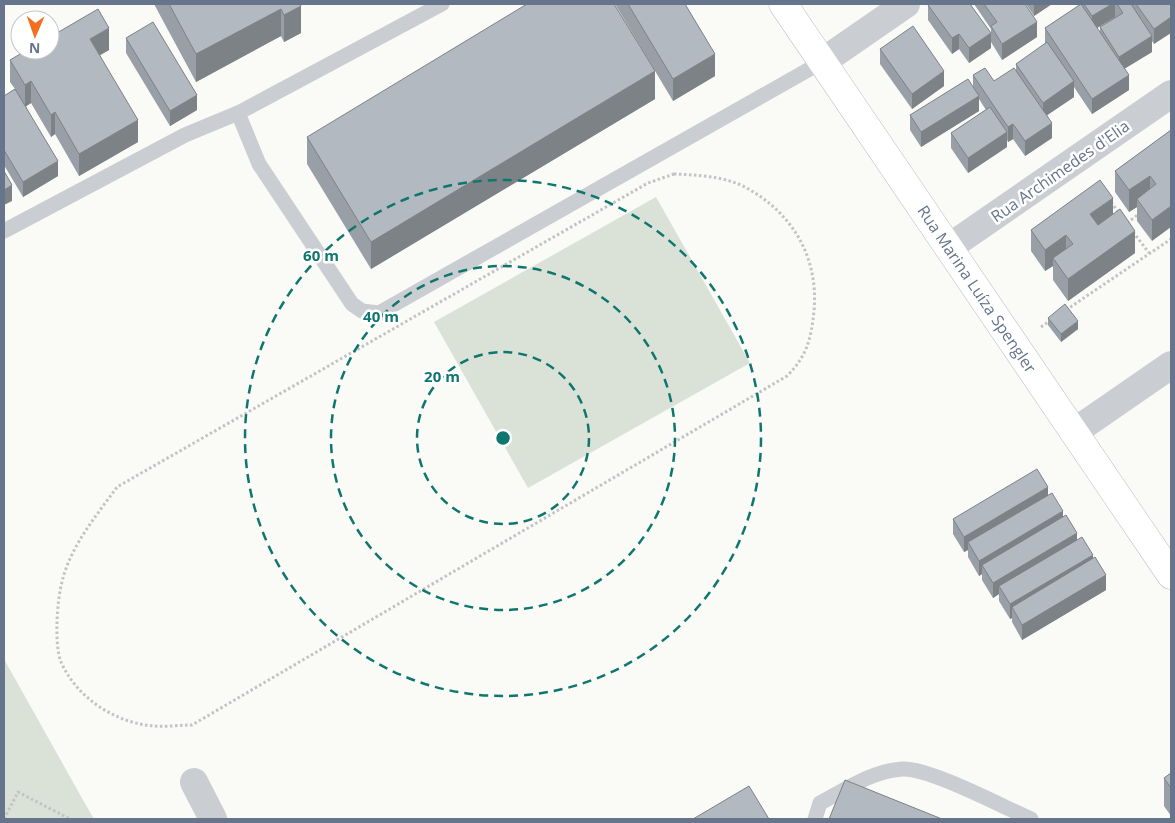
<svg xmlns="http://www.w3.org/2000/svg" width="1175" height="823" viewBox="0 0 1175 823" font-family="'Open Sans',sans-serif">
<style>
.green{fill:#dae2d8}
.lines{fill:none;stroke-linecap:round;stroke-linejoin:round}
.secondary-casing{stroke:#bcc0c6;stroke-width:29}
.path{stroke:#c1c3c6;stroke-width:3;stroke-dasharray:2.5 2.5;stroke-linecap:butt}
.lane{stroke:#cacdd1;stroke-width:15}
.street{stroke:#cacdd1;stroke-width:28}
.secondary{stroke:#fff;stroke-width:28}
.wall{fill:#999fa6;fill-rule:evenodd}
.shaded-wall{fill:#7d8287}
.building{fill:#b2b9c1;stroke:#7d8287}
.ring{fill:none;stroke:#0f766e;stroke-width:2.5;stroke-dasharray:9 6}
.labels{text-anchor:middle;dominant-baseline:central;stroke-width:5;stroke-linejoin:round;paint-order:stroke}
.street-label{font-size:16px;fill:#66758b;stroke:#fff}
.centre{fill:#0f766e;stroke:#fff;stroke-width:2.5}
.ring-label{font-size:15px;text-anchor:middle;font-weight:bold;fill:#0f766e;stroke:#fff;stroke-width:5;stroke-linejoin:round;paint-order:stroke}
</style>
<rect width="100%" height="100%" fill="#fafaf7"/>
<g class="green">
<path d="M656 197 750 363 528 488 434 322Z"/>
<path d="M4 659 83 800 94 819H4Z"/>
</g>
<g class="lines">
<g class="secondary-casing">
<path id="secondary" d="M783 4 1171 575"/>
</g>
<g class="path">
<path d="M674 174C696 175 720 176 741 185 791 210 819 256 814 311 811 339 807 356 787 376L192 725C180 725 166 727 154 726 115 723 77 698 61 662 54 645 57 600 62 582 70 547 96 516 117 487L648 183Z"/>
<path d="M1111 202 1119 213"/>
<path d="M1127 223 1140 213"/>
<path d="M1133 232 1149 253"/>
<path d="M1066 310 1171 239"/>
<path d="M1041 327 1051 320"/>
<path d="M4 819 18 792 70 819"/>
</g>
<g class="lane">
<path d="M442 4 238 113 259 164 352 304 362 311 379 313 822 62"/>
<path d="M4 231 185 135 238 113"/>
<path d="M815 819 820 803C845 790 872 771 902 769 928 767 1003 807 1031 819"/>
</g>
<g class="street">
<path d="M822 62 906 4"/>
<path d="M948 248 1171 94"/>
<path d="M1074 432 1171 365"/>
<path d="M194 782 213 819"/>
</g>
<use href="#secondary" class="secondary"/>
</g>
<g class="wall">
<path d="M154 4H300L301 33 284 42 281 36 196 82Z"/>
<path d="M615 4H685L715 76 673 101Z"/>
<path d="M974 4H1025L1037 37 1002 60 991 42V29Z"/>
<path d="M1026 4H1052L1034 16Z"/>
<path d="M1080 4H1171L1154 44 1152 41V52L1124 69 1129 90 1092 114 1074 87V97L1047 115 1052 138 1025 156 1013 139 1008 142 1007 140V147L968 173 951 148V133L986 110 979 99V111L921 147 910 130V115L973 87V75L994 81 1016 71V64L1045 44V28L1080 5ZM1115 17 1100 27V33L1097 28Z"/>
<path d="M928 5 991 48 969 63 959 49 952 54 928 20Z"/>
<path d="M126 38 197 110 170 126 126 53Z"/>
<path d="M880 49 944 86 912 109 880 64Z"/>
<path d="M109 50 100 55 138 142 79 176 55 134 51 137 31 103 26 106 58 176 23 197 4 165V96L15 89 10 82V60Z"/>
<path d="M655 99 371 269 307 164V137Z"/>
<path d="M1171 130 1152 241 1137 221V207L1129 212 1115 192V171Z"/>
<path d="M1113 214 1135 253 1068 301 1053 280V266L1045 271 1031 251V230Z"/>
<path d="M1048 318 1078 329 1061 342 1048 325Z"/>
<path d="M1048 495 1063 517 1077 540 1093 558 1106 590 1022 640 1012 622V618L1010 619 999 601V594L993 598 982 580V574L979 576 968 557V550L964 552 953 534V519Z"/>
<path d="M1171 773V816L1164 806V778Z"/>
</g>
<g class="shaded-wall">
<path d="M1034 4H1052L1034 16Z"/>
<path d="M1112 4H1115V17L1092 31V16Z"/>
<path d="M301 6V33L284 42V15Z"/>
<path d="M281 9V36L196 82V54Z"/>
<path d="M1171 17V33L1154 44V29Z"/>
<path d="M1037 22V37L1002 60V44Z"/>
<path d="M109 28V50L90 61V39Z"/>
<path d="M991 33V48L969 63V48Z"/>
<path d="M959 34V49L952 54V38Z"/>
<path d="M1152 36V52L1119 72V57Z"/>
<path d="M715 54V76L673 101V79Z"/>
<path d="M655 71V99L371 269V242Z"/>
<path d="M944 71V86L912 109V94Z"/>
<path d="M1129 75V90L1092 114V99Z"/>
<path d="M31 81V103L25 107V85Z"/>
<path d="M1074 81V97L1043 118V103Z"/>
<path d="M197 95V110L170 126V111Z"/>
<path d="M979 96V111L921 147V132Z"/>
<path d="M55 112V134L51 137V115Z"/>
<path d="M138 120V142L79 176V154Z"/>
<path d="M1052 123V138L1025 156V141Z"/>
<path d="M1013 124V139L1008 142V127Z"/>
<path d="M1007 132V147L968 173V158Z"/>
<path d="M58 161V176L23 197V182Z"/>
<path d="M1150 176V197L1137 199V207L1129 212V190Z"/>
<path d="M12 185V201L4 205V190Z"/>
<path d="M1113 198V219L1090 236V214Z"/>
<path d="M1171 206V227L1152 241V220Z"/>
<path d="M1135 231V253L1068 301V279Z"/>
<path d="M1066 235V256L1053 258V266L1045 271V250Z"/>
<path d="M1078 321V329L1061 342V334Z"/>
<path d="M1048 487V502L968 542V550L964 552V537Z"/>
<path d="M1063 511V526L982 565V574L979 576V561Z"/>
<path d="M1077 533V548L999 586V594L993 598V583Z"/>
<path d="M1093 555V570L1012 607V618L1010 619V604Z"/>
<path d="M1106 575V590L1022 640V625Z"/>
</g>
<g class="building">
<path d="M169 4H300L301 6 284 15 281 9 196 54Z"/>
<path d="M527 4H614L655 71 371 242 307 137Z"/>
<path d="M628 4H685L715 54 673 79Z"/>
<path d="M930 4H970L991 33 969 48 959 34 952 38 928 5Z"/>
<path d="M984 4H1025L1037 22 1002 44 991 26 997 22Z"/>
<path d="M1081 4 1129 75 1092 99 1045 28Z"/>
<path d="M1084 4H1112L1092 16Z"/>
<path d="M1117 4H1131L1152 36 1119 57 1100 27 1123 13Z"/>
<path d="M1136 4H1171V17L1154 29Z"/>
<path d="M98 9 109 28 90 39 138 120 79 154 55 112 51 115 31 81 25 85 10 60 27 50H50V37Z"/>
<path d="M153 22 197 95 170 111 126 38Z"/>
<path d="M913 26 944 71 912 94 880 49Z"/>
<path d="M1047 42 1074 81 1043 103 1016 64Z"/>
<path d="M985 68 994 81 1014 68 1052 123 1025 141 1013 124 1008 127 973 75Z"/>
<path d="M968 79 979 96 921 132 910 115Z"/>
<path d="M15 89 58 161 23 182 4 150V96Z"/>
<path d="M990 107 1007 132 968 158 951 133Z"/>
<path d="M1171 130V206L1152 220 1137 199 1156 184 1150 176 1129 190 1115 171Z"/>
<path d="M4 171 12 185 4 190Z"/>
<path d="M1100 180 1113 198 1090 214 1098 225 1120 209 1135 231 1068 279 1053 258 1073 244 1066 235 1045 250 1031 230Z"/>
<path d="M1065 304 1078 321 1061 334 1048 318Z"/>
<path d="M1037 469 1048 487 964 537 953 519Z"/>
<path d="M1052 493 1063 511 979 561 968 542Z"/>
<path d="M1066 515 1077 533 993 583 982 565Z"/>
<path d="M1082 537 1093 555 1010 604 999 586Z"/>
<path d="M1095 557 1106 575 1022 625 1012 607Z"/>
<path d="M1171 773V788L1164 778Z"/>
<path d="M845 780 942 819H829Z"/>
<path d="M749 786 769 819H693Z"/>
</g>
<g class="ring">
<circle cx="503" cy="438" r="86"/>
<circle cx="503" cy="438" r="172"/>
<circle cx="503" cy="438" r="258"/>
</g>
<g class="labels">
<g class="street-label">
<text transform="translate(1060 171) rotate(-35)">Rua Archimedes d'Elia</text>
<text transform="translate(977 289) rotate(56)">Rua Marina Luíza Spengler</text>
</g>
</g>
<circle cx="503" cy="438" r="8" class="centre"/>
<g class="ring-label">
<text x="321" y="261">60 m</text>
<text x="381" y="322">40 m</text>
<text x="442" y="382">20 m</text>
</g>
<rect width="1175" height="823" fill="none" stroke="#66758b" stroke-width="10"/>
<g transform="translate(35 35) rotate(182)"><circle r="24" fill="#ffffff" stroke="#c2c8d1"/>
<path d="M0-4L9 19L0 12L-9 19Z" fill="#f46f1d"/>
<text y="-8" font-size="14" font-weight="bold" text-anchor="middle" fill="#66758b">N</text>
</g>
</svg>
